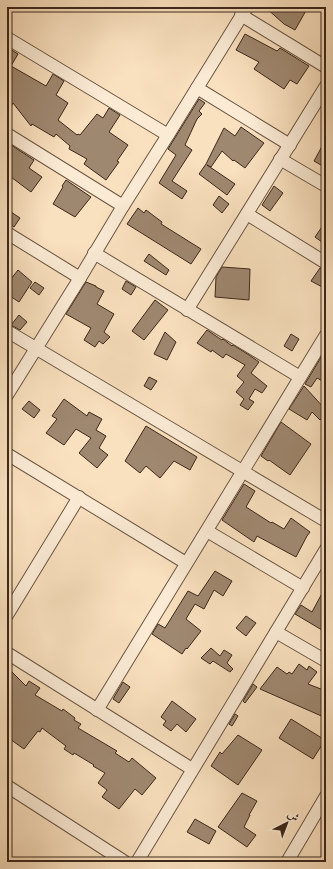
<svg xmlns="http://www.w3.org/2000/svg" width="333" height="869" viewBox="0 0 333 869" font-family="'IM FELL English',Amiri,serif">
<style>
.building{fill:#9f8870;stroke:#3d281b}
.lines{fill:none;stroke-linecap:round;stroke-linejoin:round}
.minor-casing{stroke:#6c5644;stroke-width:14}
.minor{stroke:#fbebd5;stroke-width:12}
</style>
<rect width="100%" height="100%" fill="#f9e0be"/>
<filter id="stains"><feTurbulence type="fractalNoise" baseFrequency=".005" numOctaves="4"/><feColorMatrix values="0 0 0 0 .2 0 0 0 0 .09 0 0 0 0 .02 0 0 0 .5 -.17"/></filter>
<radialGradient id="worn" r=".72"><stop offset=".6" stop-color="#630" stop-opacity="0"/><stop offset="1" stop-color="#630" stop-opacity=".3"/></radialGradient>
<g class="building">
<path d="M265 7H308L295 30 284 24Z"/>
<path d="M245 34 277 51 280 48 309 66 297 84 290 80 284 89 254 69 259 62 236 50Z"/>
<path d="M7 47 18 54 11 66 46 86 53 74 64 81 56 95 68 103 58 120 77 135 78 134 80 135 97 114 103 118 109 108 120 115 109 132 128 145 117 161 119 162 106 180 84 164 87 159 69 149 70 146 56 134 54 137 32 124 31 126 13 103 7 115Z"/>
<path d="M199 99 205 103 199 111 202 114 197 119 185 145 192 150 172 181 187 191 182 199 159 183 176 155 168 149Z"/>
<path d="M241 127 264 143 245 168 234 160 233 161 222 151 211 167 207 165 235 184 227 195 199 174 206 164 224 128 235 136Z"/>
<path d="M326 139V168L314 161Z"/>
<path d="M11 145 34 160 29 168 42 177 31 192 7 174V150Z"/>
<path d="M66 180 91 197 75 217 53 204 63 187 62 186Z"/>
<path d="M274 186 283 193 270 211 262 205Z"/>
<path d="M219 196 229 204 222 213 213 205Z"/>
<path d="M138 208 144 213 146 210 162 222 161 224 201 249 191 264 127 224Z"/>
<path d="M11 212 20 218 14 227 7 222V218Z"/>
<path d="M326 221V245L315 237Z"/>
<path d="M149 254 169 270 166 275 144 261Z"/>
<path d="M222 267 250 269 249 300 215 297 216 277Z"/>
<path d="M320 268 326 271V289L311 281Z"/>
<path d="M18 270 32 282 19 302 7 294V284Z"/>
<path d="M126 281 136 287 131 295 122 289Z"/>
<path d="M35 282 44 288 39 295 30 288Z"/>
<path d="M86 282 96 286V287L104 291 97 304 114 314 104 332 110 337 103 344 99 341 95 347 84 340 91 328 66 314Z"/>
<path d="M155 300 168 310 144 340 132 331Z"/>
<path d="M19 315 27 322 20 330 11 325Z"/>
<path d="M207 330 222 340 223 339 232 346 233 345 249 355 259 362 251 373 267 386 262 393 255 389 249 399 254 402 248 410 240 405 244 399 236 392 244 382 237 376 245 365 226 354 223 358 212 350 211 352 197 343Z"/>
<path d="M165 332 176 342 167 360 154 354Z"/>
<path d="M291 334 299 339 292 351 284 346Z"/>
<path d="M326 349V383L317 378 311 387 305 384Z"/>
<path d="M149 377 157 381 151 390 144 386Z"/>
<path d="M304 386 326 410V414L320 420 312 412 307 420 289 409Z"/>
<path d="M64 399 87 416 89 412 102 419 96 430 106 436 99 448 108 455 97 468 79 453 91 438 76 429 64 445 46 433 57 419 52 416Z"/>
<path d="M29 401 40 410 34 418 22 409Z"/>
<path d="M281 422 311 444 290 475 269 460 268 461 261 456Z"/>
<path d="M146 426 197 457 190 470 174 461 160 478 146 466 140 473 125 461Z"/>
<path d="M244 484 255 491 246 507 271 523 272 522 284 529 291 518 310 532 307 536 296 557 257 536 254 542 222 520Z"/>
<path d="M215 571 232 581 223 596 214 590 204 609 195 604 186 619 201 631 187 649 186 648 182 654 152 634 158 624 165 628 188 591 198 596Z"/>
<path d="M326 586V624L322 630 295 614 301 605 312 612Z"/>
<path d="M246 616 256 623 246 636 236 628Z"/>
<path d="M211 648 220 656 224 650 232 655 227 663 233 669 230 672 213 661 210 664 201 658Z"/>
<path d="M299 664 307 670 309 666 317 672 308 684 326 691V718L260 689 277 667 287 674 289 672 292 674Z"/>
<path d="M7 667 26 686 29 681 40 688 35 695 62 711 63 709 75 718 74 720 81 724 78 728 117 751 115 753 129 762 132 758 156 778 142 795 135 789 119 809 102 797 107 790 98 783 105 773 93 766 94 765 74 753 73 755 64 749 66 746 42 728 40 732 38 731 24 749 7 737Z"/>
<path d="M123 682 130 687 119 703 113 699Z"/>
<path d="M253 684 257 687 245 703 243 701Z"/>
<path d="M172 701 196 719 186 732 177 724 171 731 163 725 166 721 161 717Z"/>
<path d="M235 714 238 716 232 726 229 724Z"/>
<path d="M291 719 325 740 313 759 279 738Z"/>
<path d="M238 735 262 750 238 785 211 766 220 752 222 754Z"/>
<path d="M242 793 257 801 249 815H250L244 827 256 835 247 847 218 827Z"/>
<path d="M195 819 216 831 209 844 187 832Z"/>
</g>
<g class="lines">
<g class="minor-casing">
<g id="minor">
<path d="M241 15 326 67"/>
<path d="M7 38 168 135"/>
<path d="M197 88 290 145"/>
<path d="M7 134 123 206"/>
<path d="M280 159 326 186"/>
<path d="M247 214 326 263"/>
<path d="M7 233 80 278"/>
<path d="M94 253 300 377"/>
<path d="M187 310 326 86"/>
<path d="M7 331 326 521"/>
<path d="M7 395 80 278 123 206 168 135 247 7"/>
<path d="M7 454 186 563"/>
<path d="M207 531 303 588"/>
<path d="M7 615 79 497"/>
<path d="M276 632 326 661"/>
<path d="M7 653 192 769"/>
<path d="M97 710 326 335"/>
<path d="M7 786 125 862"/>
<path d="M137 862 326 549"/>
<path d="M287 862 326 796"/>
</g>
</g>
<use href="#minor" class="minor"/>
</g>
<rect width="333" height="869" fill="none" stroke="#f9e0be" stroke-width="24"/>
<rect x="8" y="8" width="317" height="853" fill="none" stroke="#3d281b" stroke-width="2"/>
<rect x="12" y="12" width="309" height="845" fill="none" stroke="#3d281b"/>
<g transform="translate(287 823) rotate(42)" stroke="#fbebd5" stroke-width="3" paint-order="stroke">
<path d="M0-3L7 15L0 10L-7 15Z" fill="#3d281b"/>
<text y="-6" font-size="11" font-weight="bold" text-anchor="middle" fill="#3d281b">ش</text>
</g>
<rect width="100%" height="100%" filter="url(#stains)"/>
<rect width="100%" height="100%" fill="url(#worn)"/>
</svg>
